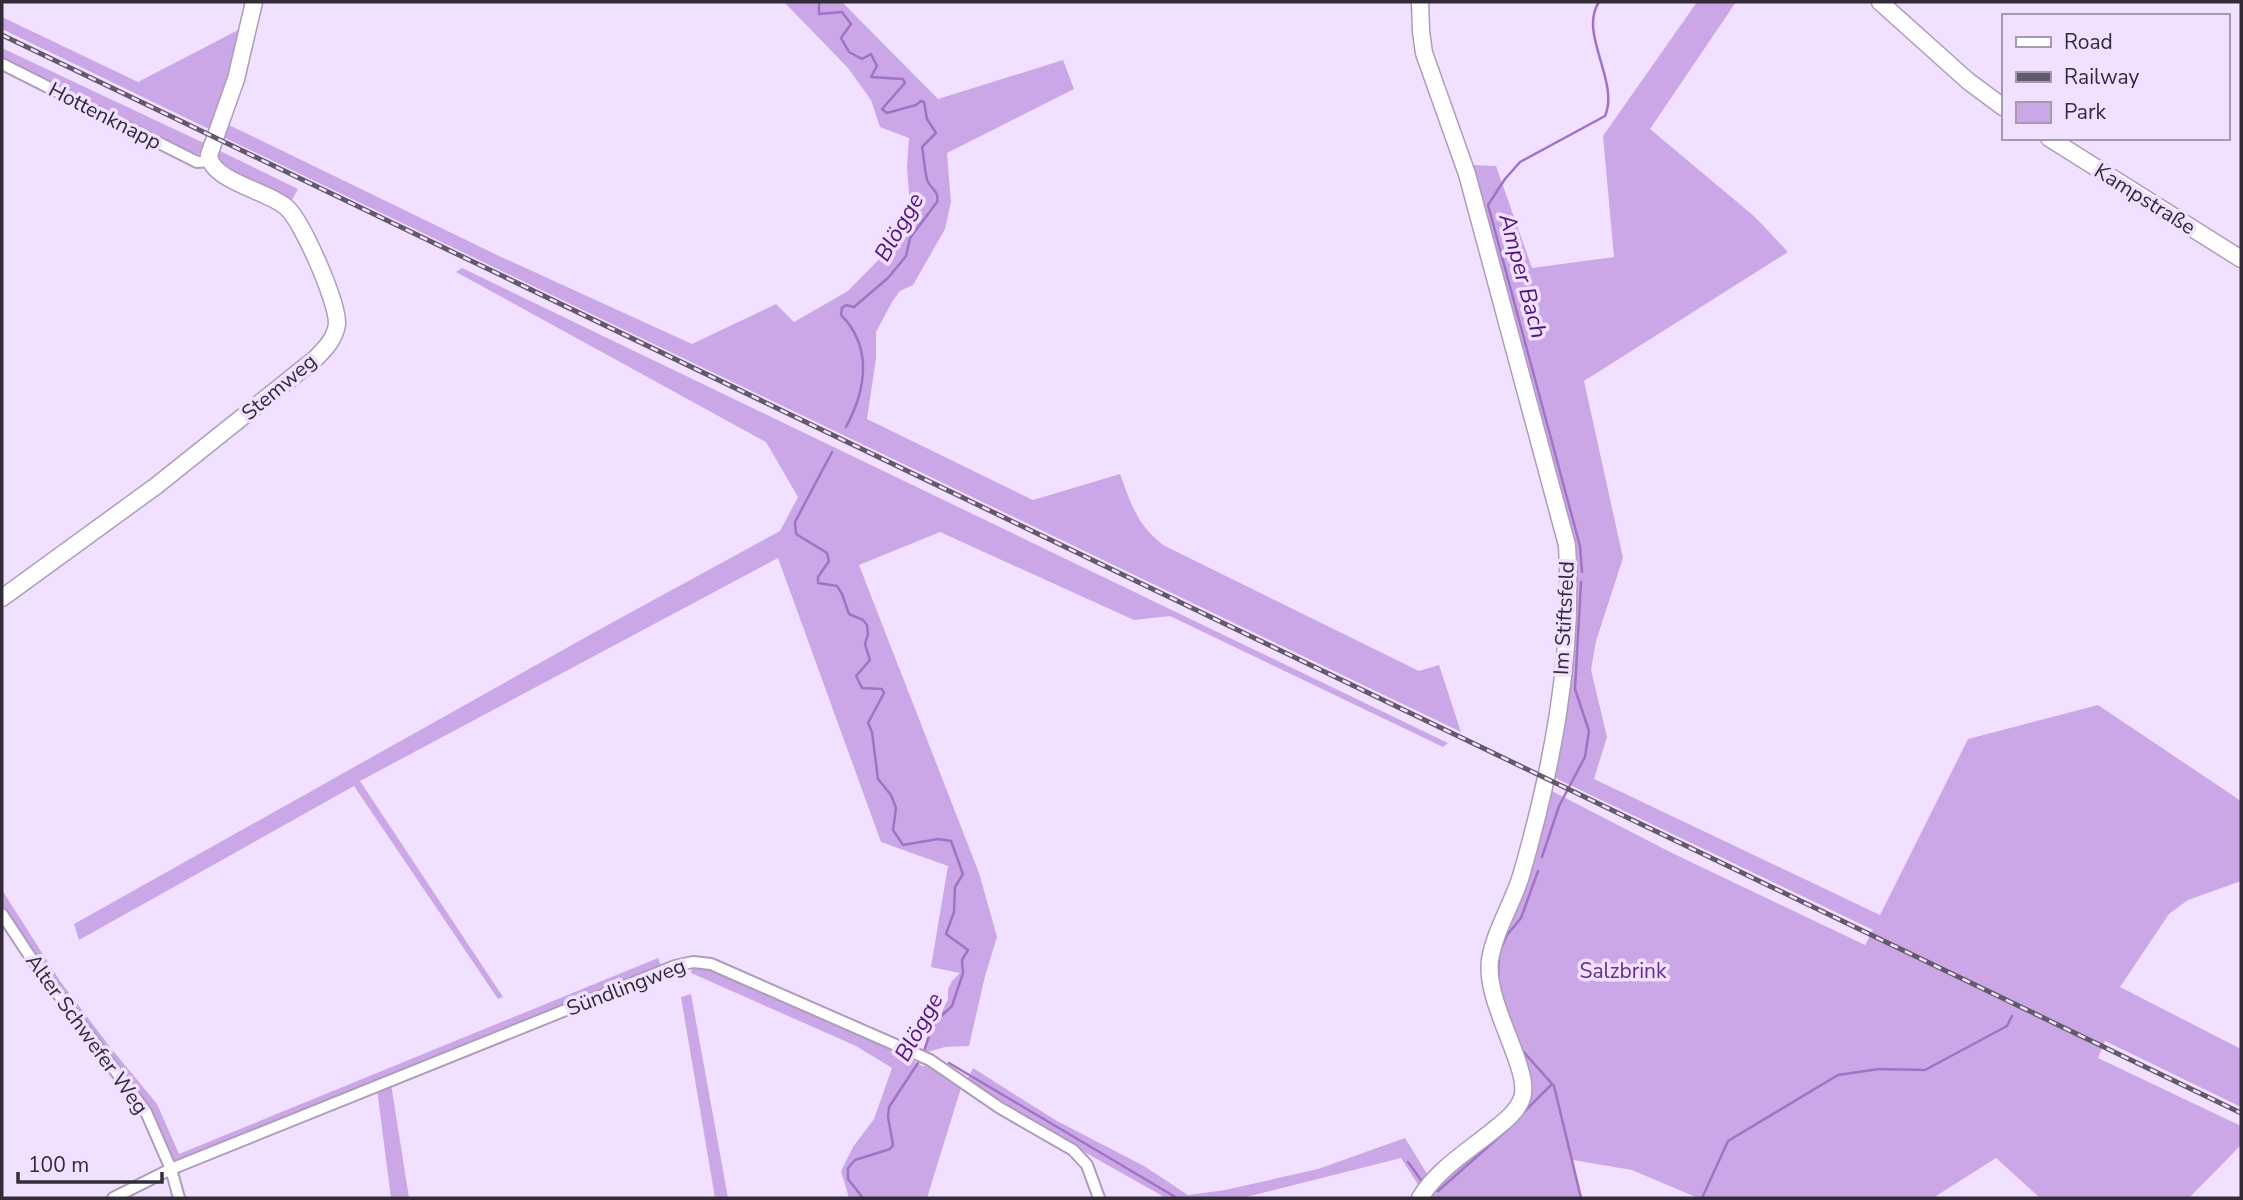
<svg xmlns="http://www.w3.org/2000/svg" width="2243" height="1200" viewBox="0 0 2243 1200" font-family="'Nunito Sans',sans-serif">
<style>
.green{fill:#cba7e7}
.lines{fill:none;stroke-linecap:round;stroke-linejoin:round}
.stream{stroke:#a173c4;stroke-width:2.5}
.street-casing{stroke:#ad9dba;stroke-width:14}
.secondary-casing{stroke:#ad9dba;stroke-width:19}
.street{stroke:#fff;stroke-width:10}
.secondary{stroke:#fff;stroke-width:16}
.rail-casing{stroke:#62596a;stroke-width:5}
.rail{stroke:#f1e0ff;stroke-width:2.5;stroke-dasharray:8;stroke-linecap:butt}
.labels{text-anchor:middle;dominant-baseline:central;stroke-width:7;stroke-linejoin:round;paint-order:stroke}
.street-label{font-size:21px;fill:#332c38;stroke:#f1e0ff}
.park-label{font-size:21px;fill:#682c8d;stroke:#f1e0ff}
.water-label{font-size:23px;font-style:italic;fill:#551578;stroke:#f1e0ff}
</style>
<rect width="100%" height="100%" fill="#f1e0ff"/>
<g class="green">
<path d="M784 2H842L938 99 1063 60 1074 89 947 153 951 202 945 229 913 285 900 291 892 302 876 332V358L867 419 1033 500 1120 474C1132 506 1136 523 1163 545L1419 671 1439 665 1461 732 221 136 227 124 499 256 692 344 776 304 794 322 848 291 887 251 910 207 907 167 909 138 880 127 871 100 848 68Z"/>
<path d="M1697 2H1736L1650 129 1755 217 1788 252 1584 381 1623 558 1596 641 1591 670 1607 737 1594 779 1880 915 1968 739 2098 705 2241 801V881L2188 900 2169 914 2120 987 2241 1049V1107L2105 1041 2098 1058 2241 1126V1145L2189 1198H2040L1996 1158 1933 1198H1698L1632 1170 1573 1160 1582 1198H1424L1524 1099 1489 981 1548 789 1672 853 1865 945 1873 930 1551 776 1575 579 1535 401 1472 165 1496 166 1532 268 1614 257 1603 136Z"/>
<path d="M2 17 138 82 242 28 231 82 213 131 2 29Z"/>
<path d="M2 48 208 145C204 153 201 155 192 155L2 60Z"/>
<path d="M216 149 298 189 291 202 237 178 216 162Z"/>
<path d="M462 268 1448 743 1443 747 1170 616 1134 620 940 532 859 565 979 873 997 937 985 976 969 1046 945 1047 921 1054 928 1041 930 1028 941 1014 948 999V989L952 981 960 973 931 967 948 866 881 842 778 558 360 781 503 997 498 999 354 786 79 940 74 924 604 627 780 531 798 497 766 442 456 272Z"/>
<path d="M2 890 60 981 110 1047 157 1104 179 1154 658 958 662 969 179 1163 172 1161 151 1107 96 1043 2 909Z"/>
<path d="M693 964 709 966 868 1035 922 1066H927L961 1088 927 1198H849L841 1171 853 1147 874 1119 892 1068 856 1046 691 973Z"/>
<path d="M691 994 728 1198H715L681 997Z"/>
<path d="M973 1068 1057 1121 1144 1166 1188 1195 1225 1190 1318 1169 1405 1138 1432 1182 1422 1191 1401 1158 1242 1198H1166L1001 1105 966 1082Z"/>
<path d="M391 1084 409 1198H391L377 1089Z"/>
</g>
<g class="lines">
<g class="stream">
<path d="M819 2V14L842 12 851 24 841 38 849 52 862 59 871 54 877 66 871 77 903 79 905 83 882 109 887 113 916 105 921 101 924 102 927 119 936 133 922 147C924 156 925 177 928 182 933 191 939 191 937 202L910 238 906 256 888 278 854 307 846 305 842 308 841 315C873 347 866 390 846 427"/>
<path d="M832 452 795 522 796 534 827 553 829 561 818 577V583L837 586 842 594 849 614 863 620 867 625 868 634 865 644 870 660 856 676 862 688 882 689 884 693 868 723 872 732 878 779 891 795 896 808 893 830 903 845 938 839 951 841 963 874 955 887 954 912 946 934 968 950 962 960 963 973 952 1006 940 1017 931 1030 923 1054"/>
<path d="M1582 572 1580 546 1488 205 1505 179 1520 162 1605 116C1620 82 1578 33 1599 2"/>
<path d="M1542 857 1559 806 1585 757 1589 731 1575 689 1581 582"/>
<path d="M1498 980 1499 953 1507 935 1521 918 1538 871"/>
<path d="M1521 1049 1554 1086 1581 1198"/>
<path d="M949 1063 1177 1198"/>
<path d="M1522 1114 1552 1084"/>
<path d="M1408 1162 1423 1183"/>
<path d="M1434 1189 1438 1191 1508 1129"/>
<path d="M863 1198 848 1179V1168L855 1160 890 1149 893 1145 888 1117 889 1107 920 1060"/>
<path d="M1702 1198 1728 1141 1838 1075 1879 1069 1925 1070 2007 1026 2012 1016"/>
</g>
<g class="street-casing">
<g id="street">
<path d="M2 64 197 162 210 161"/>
<path d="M2 914 29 955 146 1112 171 1169 179 1198"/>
<path d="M113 1198 171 1169 675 966 693 962 711 964 930 1060 1000 1108 1073 1150 1087 1165 1099 1198"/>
</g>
</g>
<g class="secondary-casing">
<g id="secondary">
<path d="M1880 2 1968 81 2003 107"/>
<path d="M2049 138 2241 259"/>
<path d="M2 598 156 486 315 359C325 349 335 339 337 324 338 303 302 220 286 207 268 191 211 181 209 155L236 79 254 2"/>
<path d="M1420 1198C1436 1171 1465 1153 1490 1133 1501 1124 1517 1113 1522 1098 1532 1070 1484 1003 1490 960 1495 930 1512 905 1521 876 1552 769 1574 656 1567 545L1467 174 1424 53 1421 31 1420 2"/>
</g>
</g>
<use href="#street" class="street"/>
<use href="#secondary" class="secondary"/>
<g class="rail-casing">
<path id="rail" d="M2 35 2241 1113"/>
</g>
<use href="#rail" class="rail"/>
</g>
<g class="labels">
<g class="street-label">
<text transform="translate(105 116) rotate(27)">Hottenknapp</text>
<text transform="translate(2145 199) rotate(32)">Kampstraße</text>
<text transform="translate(279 387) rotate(-40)">Stemweg</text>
<text transform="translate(1564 618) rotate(-87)">Im Stiftsfeld</text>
<text transform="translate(626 987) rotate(-21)">Sündlingweg</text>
<text transform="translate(87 1034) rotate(54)">Alter Schwefer Weg</text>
</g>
<g class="park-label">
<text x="1623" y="971">Salzbrink</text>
</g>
<g class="water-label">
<text transform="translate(899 227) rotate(-60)">Blögge</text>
<text transform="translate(1523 276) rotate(75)">Amper Bach</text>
<text transform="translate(919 1027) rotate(-61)">Blögge</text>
</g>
</g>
<rect width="2243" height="1200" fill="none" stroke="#332c38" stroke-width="7"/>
<rect x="2002" y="14" width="228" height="126" fill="#f1e0ff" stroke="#a598af" stroke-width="2"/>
<rect x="2016" y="37" width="35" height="10" fill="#ffffff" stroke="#a598af" stroke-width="2"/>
<text x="2064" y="49" font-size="21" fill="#332c38">Road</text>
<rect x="2016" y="72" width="35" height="10" fill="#62596a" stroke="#a598af" stroke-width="2"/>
<text x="2064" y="84" font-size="21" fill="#332c38">Railway</text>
<rect x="2016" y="102" width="35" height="21" fill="#cba7e7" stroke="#a598af" stroke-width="2"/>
<text x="2064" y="119" font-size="21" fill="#332c38">Park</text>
<path d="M18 1172v10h144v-10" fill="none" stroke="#332c38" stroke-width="3.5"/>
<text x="28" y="1172" font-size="21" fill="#332c38" stroke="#f1e0ff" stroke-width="5" paint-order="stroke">100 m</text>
</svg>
